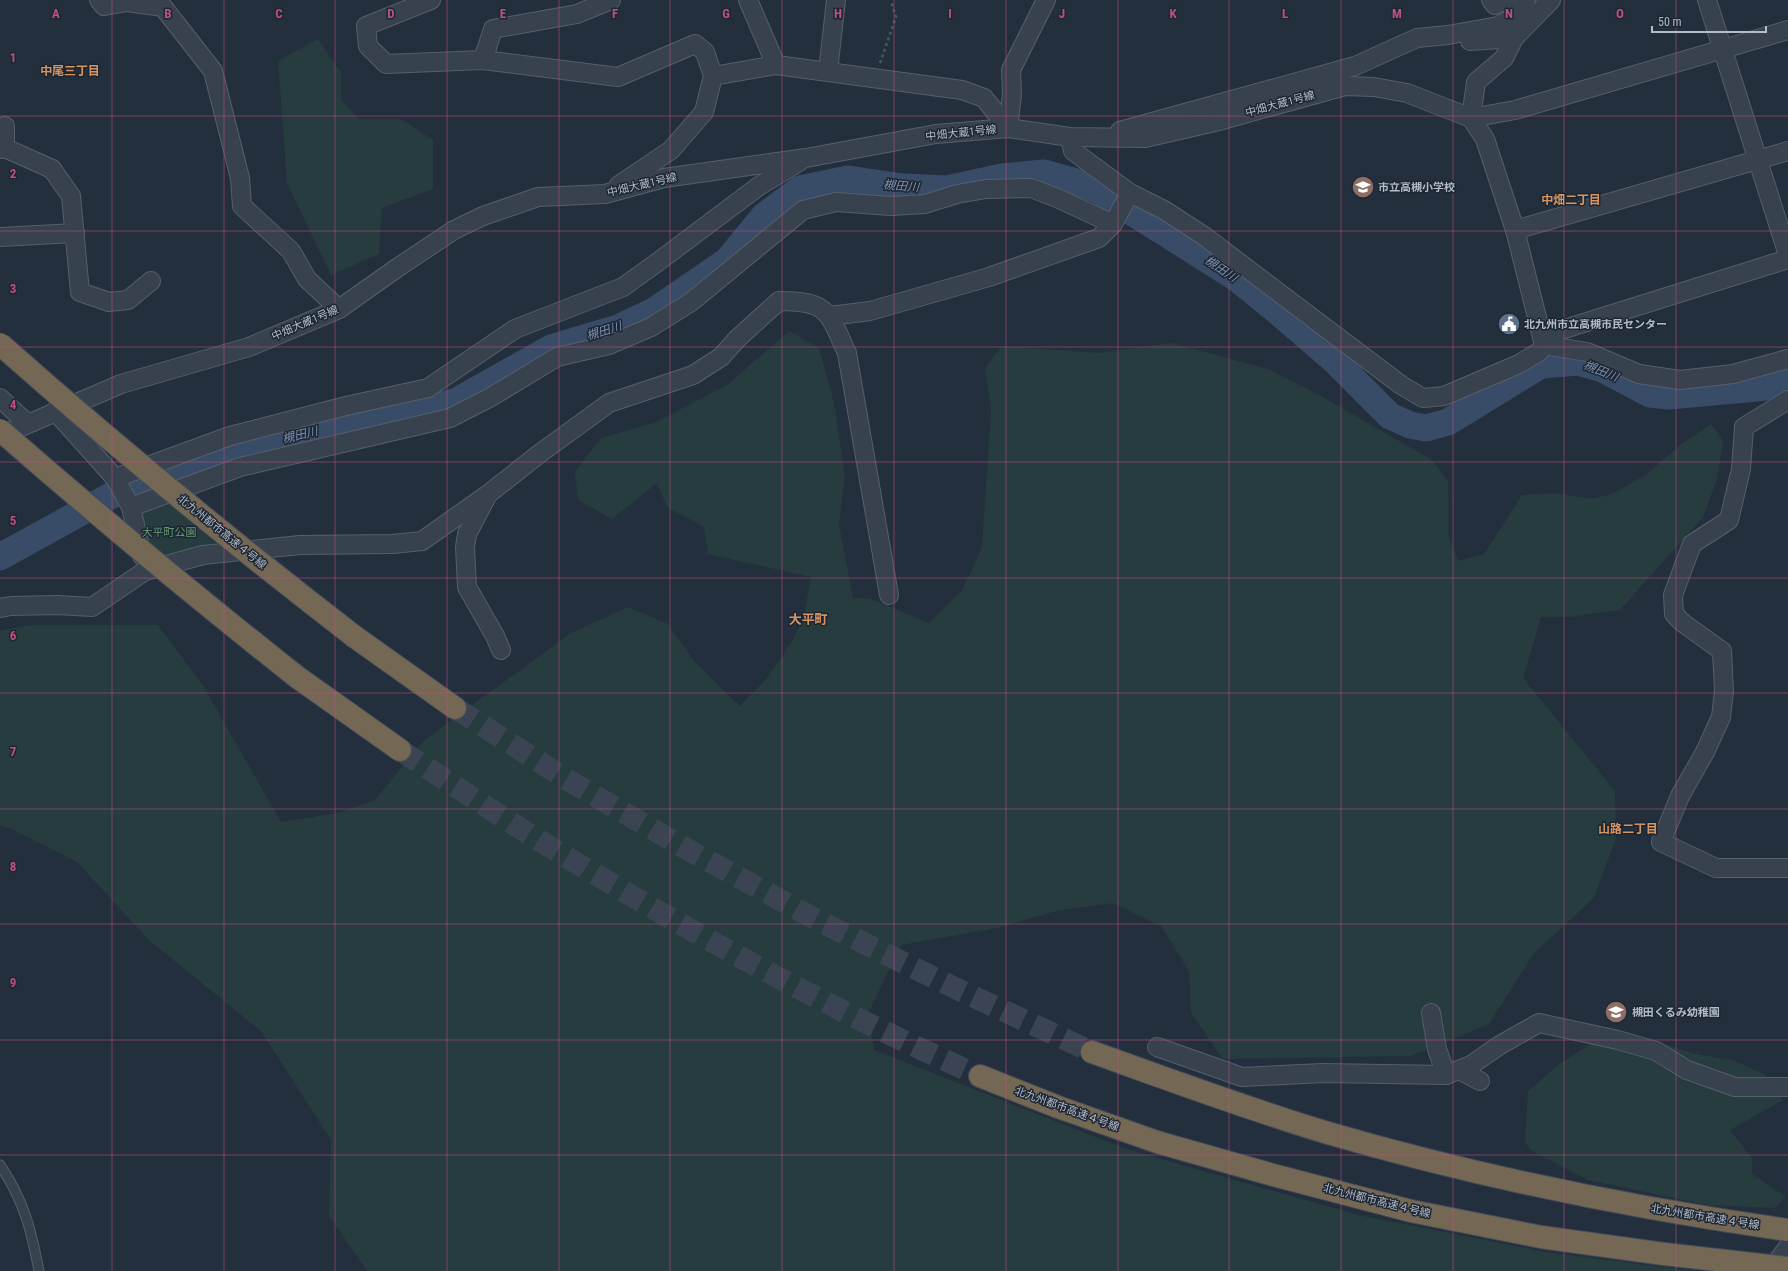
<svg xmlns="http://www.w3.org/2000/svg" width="1788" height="1271" viewBox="0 0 1788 1271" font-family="'Roboto Condensed','Noto Sans JP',sans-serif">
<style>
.green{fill:#263c3f}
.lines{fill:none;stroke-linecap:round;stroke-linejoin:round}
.river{stroke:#394c67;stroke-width:27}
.motorway-tunnel{stroke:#3a4453;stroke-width:22;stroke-dasharray:22 11;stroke-linecap:butt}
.service-casing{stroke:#565f6c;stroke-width:11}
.minor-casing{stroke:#565f6c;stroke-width:20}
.motorway-casing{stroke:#434c59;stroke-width:24}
.path{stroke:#44595c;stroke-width:2.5;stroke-dasharray:3 3;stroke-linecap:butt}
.service{stroke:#38414e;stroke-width:9}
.minor{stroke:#38414e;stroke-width:18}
.motorway{stroke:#746855;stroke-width:22}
.motorway-bridge-casing{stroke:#434c59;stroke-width:24;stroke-linecap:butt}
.motorway-bridge{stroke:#746855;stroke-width:22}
.grid{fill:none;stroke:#bd5182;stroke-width:1;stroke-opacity:0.55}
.labels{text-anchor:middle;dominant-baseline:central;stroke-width:3;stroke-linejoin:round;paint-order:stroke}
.street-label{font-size:11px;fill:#b4bcc9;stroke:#1d2633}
.poi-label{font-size:11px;font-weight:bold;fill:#b4bcc9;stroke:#1d2633;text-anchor:start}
.park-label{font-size:11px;fill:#6b9a76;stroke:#1d2633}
.neighbourhood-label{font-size:12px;font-weight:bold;fill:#d59563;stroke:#1d2633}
.water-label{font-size:12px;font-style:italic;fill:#7c92b1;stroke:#1d2633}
.quarter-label{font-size:13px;font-weight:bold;fill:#d59563;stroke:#1d2633}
.grid-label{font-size:13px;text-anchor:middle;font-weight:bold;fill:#bd5182;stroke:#1d2633;stroke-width:3;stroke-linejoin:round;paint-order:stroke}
</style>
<rect width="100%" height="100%" fill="#242f3e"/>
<g class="green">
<path d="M318 39 341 73V100L359 119H401L433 140V189L382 208 379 254 331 275 287 183 278 61Z"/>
<path d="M789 331 819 348 834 403 845 477 839 525 853 598 871 599 929 623 962 590 982 548 991 409 985 369 1001 346 1098 353 1171 343 1268 369 1321 396 1432 460 1448 482 1449 537 1458 561 1484 554 1522 495 1554 493 1592 499 1612 494 1647 474 1680 445 1711 424 1723 441 1717 479 1703 517 1620 610 1569 617H1541L1523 678 1615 791 1616 838 1594 898 1534 953 1489 1024 1411 1056 1223 1059 1191 1013 1189 971 1161 926 1113 903 1056 911 997 928 901 945 868 1014 874 1050 1126 1149 1358 1215 1545 1252 1697 1271H367L329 1216 331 1140 261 1031 150 941 77 862 9 828 0 825V631L29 625H158L202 684 281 822 338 813 375 800 423 741 571 633 628 607 668 624 694 661 740 706 768 677 791 643 804 617 811 577 708 554 704 527 667 507 657 483 612 519 578 500 575 472 601 438 656 422 727 385Z"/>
<path d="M165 499 222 549 164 556 145 542 142 518 144 508Z"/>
<path d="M1595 1041 1635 1048 1664 1044 1695 1054 1733 1060 1765 1075 1783 1100 1730 1130 1752 1158V1174L1786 1197 1774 1208 1707 1205 1588 1180 1530 1150 1525 1142 1528 1091 1557 1066Z"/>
</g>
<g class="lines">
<path class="river" d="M0 557 114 494 232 454 290 437 455 402 551 348 618 328 654 311 727 261 764 216 800 189 848 179 903 187 947 189 1002 177 1044 173 1073 181 1097 190 1235 277 1276 310 1334 360 1390 416 1410 425 1426 428 1448 422 1541 365 1578 362 1603 369 1650 394 1669 396 1767 387 1788 380"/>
<g class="motorway-tunnel">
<path d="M455 708 566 779 685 848 817 920 953 987 1092 1052"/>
<path d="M400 750C445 780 491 810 537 839 680 927 827 1008 980 1076"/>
</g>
<g class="service-casing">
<path id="service" d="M0 1165C24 1201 31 1229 39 1271"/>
</g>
<g class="minor-casing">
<g id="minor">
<path d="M99 0 104 6 127 2 163 7 213 71 240 178 242 206 291 251 307 279 339 309"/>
<path d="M431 0 366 26 368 46 386 64 483 60 618 77 695 44 705 52 713 76 704 112 671 150 619 185"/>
<path d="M748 0 776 65"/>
<path d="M1491 0 1495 5 1505 0"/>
<path d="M1707 0 1788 255"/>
<path d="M1514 38 1504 58 1476 82 1471 118 1485 139 1515 230 1544 345"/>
<path d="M1470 41 1514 38 1551 0"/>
<path d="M483 60 493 29 577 14 611 0"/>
<path d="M828 71 836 0"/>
<path d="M713 76 776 65 962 90 984 98 1008 128"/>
<path d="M5 126V148"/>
<path d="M1008 128 1012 94 1011 70 1046 0"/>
<path d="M1120 131 1355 66 1417 38 1448 35 1498 26 1513 18 1526 0"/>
<path d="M1070 137 1073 151 1130 193 1164 210 1204 236 1401 385 1423 398 1444 396 1519 364 1539 352 1544 345"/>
<path d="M0 149 5 148 52 169 71 196 80 292 109 302 128 300 151 281"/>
<path d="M1515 230 1788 151"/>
<path d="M0 237 75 233"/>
<path d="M830 316 870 311 989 277 1099 238 1113 224 1130 193"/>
<path d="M1542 336 1788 259"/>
<path d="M1544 345 1587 352 1639 374 1680 380 1733 374 1788 359"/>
<path d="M0 398 27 423"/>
<path d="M1788 400 1744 427 1741 469 1729 520 1692 544 1673 595 1674 614 1683 623 1722 651 1724 691 1721 717 1705 752 1680 796 1661 842 1716 868H1788"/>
<path d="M55 411 115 478 230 436 346 406 428 388 515 329 623 287 655 264 759 186 799 162"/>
<path d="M0 436 121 384 249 347 339 309 397 268 454 230 483 216 538 197 605 194 664 178 806 158 936 134 1008 128 1070 137 1145 138 1215 122 1345 86 1374 87 1407 93 1471 118 1515 110 1788 30"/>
<path d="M115 478 131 507"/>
<path d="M486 498 467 534 465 547 467 587 495 636 501 650"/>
<path d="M142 556 131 507 240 467 450 418 491 397 557 357 609 345 651 327 691 302 803 210 836 202 891 206 925 204 957 194 986 189 1031 188 1057 198 1113 224"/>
<path d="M0 608 11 606 57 605 92 607 145 571 203 555 300 545 393 544 422 541 487 495 539 454 609 403 693 375 721 357 737 339 779 301C829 301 828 312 847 353L889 595"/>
<path d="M1431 1013 1437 1049 1446 1075 1471 1065 1500 1045 1539 1023 1618 1040 1656 1051 1687 1070 1735 1087H1788"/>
<path d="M1157 1047 1242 1077 1323 1073 1446 1075"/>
<path d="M1459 1070 1480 1081"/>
<path d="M1770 1271 1788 1247"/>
</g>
</g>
<g class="motorway-casing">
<g id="motorway">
<path d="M355 637 455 708"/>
<path d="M297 677 400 750"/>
<path d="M1092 1052C1170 1080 1248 1109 1328 1133 1479 1177 1633 1208 1788 1230"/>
<path d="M980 1076 1058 1107 1157 1142 1273 1175 1411 1211 1541 1237 1664 1254"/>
</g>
</g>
<path class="path" d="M880 63 896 17 891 1"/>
<use href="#service" class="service"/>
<use href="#minor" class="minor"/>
<use href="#motorway" class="motorway"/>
<g class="motorway-bridge-casing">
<g id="motorway-bridge">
<path d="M0 344C115 446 233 543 355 637"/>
<path d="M0 430C97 515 196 597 297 677"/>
<path d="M1664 1254 1788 1268"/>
</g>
</g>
<use href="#motorway-bridge" class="motorway-bridge"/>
</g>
<path class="grid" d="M112 0V1271M224 0V1271M335 0V1271M447 0V1271M559 0V1271M670 0V1271M782 0V1271M894 0V1271M1006 0V1271M1118 0V1271M1229 0V1271M1341 0V1271M1453 0V1271M1564 0V1271M1676 0V1271M0 116H1788M0 231H1788M0 347H1788M0 462H1788M0 578H1788M0 693H1788M0 809H1788M0 924H1788M0 1040H1788M0 1155H1788"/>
<defs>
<g id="school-disc" transform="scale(1.15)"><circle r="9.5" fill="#8d6e63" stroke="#1d2633"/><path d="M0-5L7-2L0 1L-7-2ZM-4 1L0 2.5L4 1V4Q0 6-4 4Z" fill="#fff"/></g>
<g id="civic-disc" transform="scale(1.15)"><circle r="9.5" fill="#5c6f8a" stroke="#1d2633"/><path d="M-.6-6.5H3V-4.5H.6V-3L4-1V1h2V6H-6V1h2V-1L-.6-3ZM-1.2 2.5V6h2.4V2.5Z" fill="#fff"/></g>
</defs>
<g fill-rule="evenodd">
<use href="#school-disc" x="1363" y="187"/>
<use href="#civic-disc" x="1509" y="324"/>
<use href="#school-disc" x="1616" y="1012"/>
</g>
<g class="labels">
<g class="street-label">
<text transform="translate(1280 104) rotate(-15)">中畑大蔵1号線</text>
<text transform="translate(961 133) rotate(-6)">中畑大蔵1号線</text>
<text transform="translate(642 185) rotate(-13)">中畑大蔵1号線</text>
<text transform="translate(305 323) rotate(-23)">中畑大蔵1号線</text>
<text transform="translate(222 532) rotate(39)">北九州都市高速４号線</text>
<text transform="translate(1067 1109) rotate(20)">北九州都市高速４号線</text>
<text transform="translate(1377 1201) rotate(14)">北九州都市高速４号線</text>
<text transform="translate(1705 1217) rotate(9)">北九州都市高速４号線</text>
</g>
<g class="poi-label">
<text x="1378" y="187">市立高槻小学校</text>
<text x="1524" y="324">北九州市立高槻市民センター</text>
<text x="1632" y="1012">槻田くるみ幼稚園</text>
</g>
<g class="park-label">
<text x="169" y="532">大平町公園</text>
</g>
<g class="neighbourhood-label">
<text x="70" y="71">中尾三丁目</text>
<text x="1571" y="200">中畑二丁目</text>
<text x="1628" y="829">山路二丁目</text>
</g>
<g class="water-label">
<text transform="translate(901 186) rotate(5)">槻田川</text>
<text transform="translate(1221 269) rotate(34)">槻田川</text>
<text transform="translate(604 331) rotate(-18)">槻田川</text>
<text transform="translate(1601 371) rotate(22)">槻田川</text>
<text transform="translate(300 435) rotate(-14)">槻田川</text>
</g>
<g class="quarter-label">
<text x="808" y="619">大平町</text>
</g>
</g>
<g class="grid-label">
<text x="56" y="18">A</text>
<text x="168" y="18">B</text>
<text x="279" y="18">C</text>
<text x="391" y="18">D</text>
<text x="503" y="18">E</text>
<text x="615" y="18">F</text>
<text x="726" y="18">G</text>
<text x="838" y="18">H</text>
<text x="950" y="18">I</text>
<text x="1062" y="18">J</text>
<text x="1173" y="18">K</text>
<text x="1285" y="18">L</text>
<text x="1397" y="18">M</text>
<text x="1509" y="18">N</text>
<text x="1620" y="18">O</text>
<text x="13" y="62">1</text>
<text x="13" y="178">2</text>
<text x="13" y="293">3</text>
<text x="13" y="409">4</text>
<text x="13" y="525">5</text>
<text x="13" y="640">6</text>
<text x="13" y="756">7</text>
<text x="13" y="871">8</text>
<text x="13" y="987">9</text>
</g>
<path d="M1652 26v6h114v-6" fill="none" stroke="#b4bcc9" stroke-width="2"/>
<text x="1658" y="26" font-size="12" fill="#b4bcc9" stroke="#1d2633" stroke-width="3" paint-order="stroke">50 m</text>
</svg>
